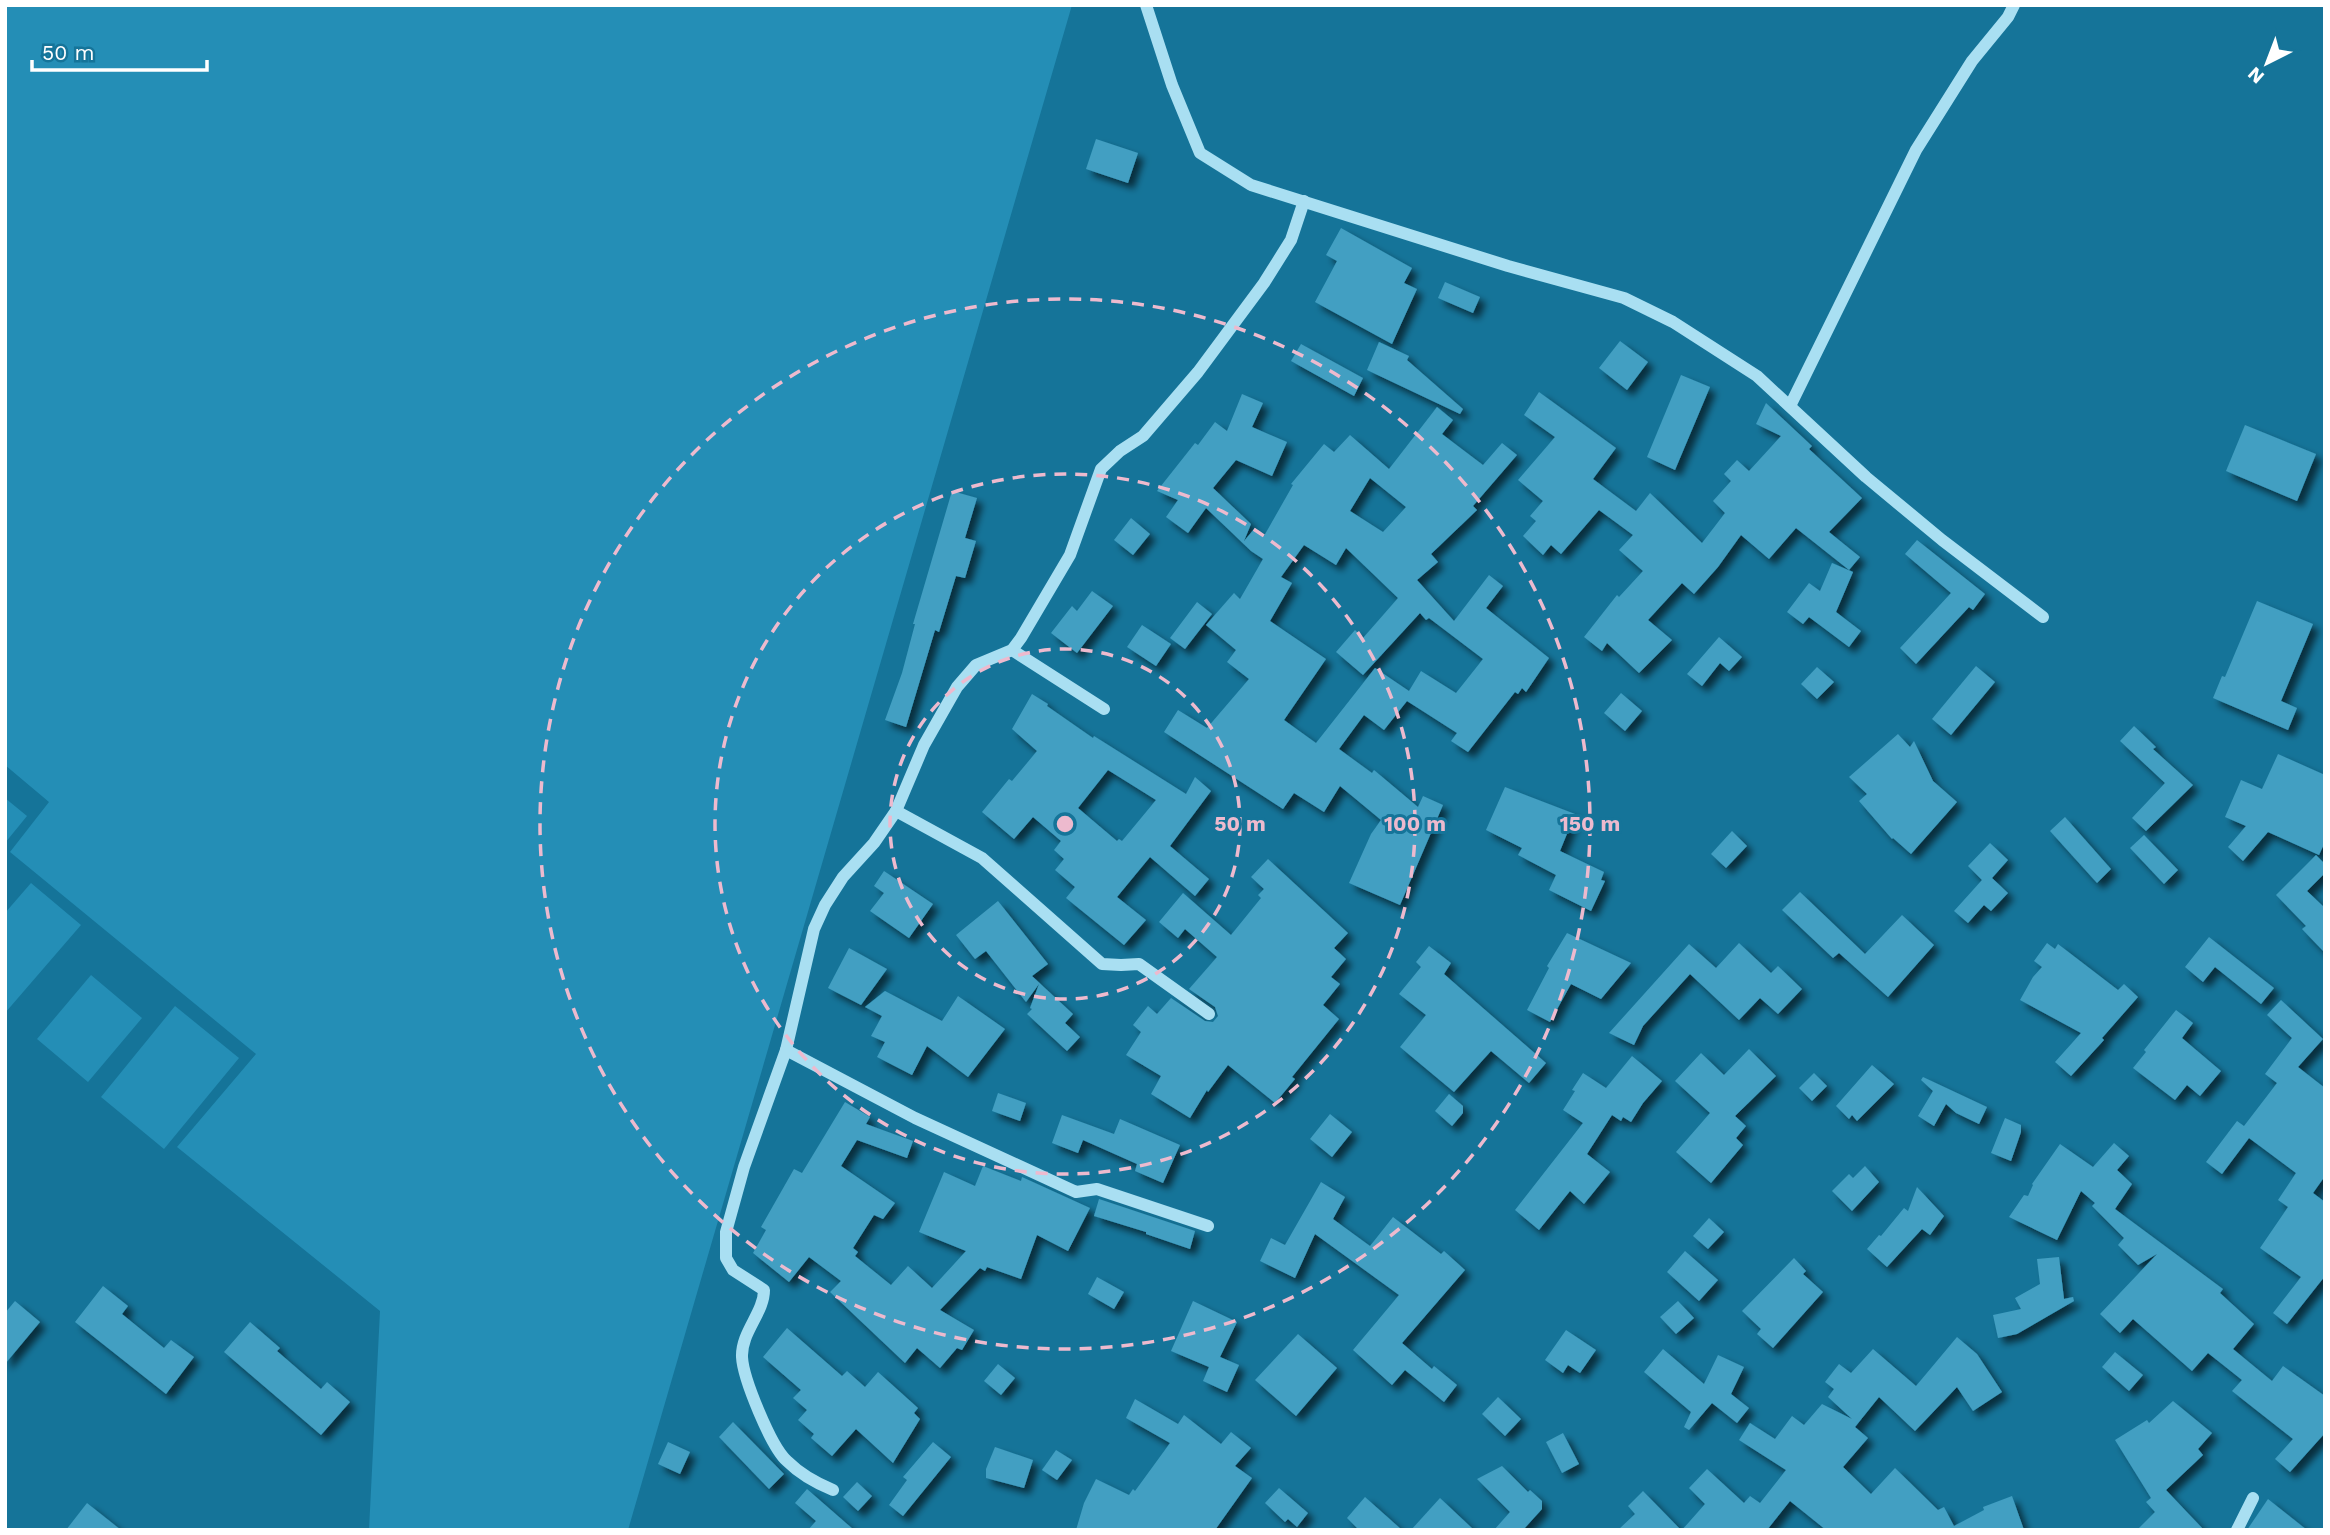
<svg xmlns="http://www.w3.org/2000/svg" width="2330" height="1535" viewBox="0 0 2330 1535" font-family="'Work Sans',sans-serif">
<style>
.green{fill:#248eb6}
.building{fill:#429fc2;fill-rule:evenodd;filter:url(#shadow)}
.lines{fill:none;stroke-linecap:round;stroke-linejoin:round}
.minor{stroke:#a9dff2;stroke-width:12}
.ring{fill:none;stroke:#edbace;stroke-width:3.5;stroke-dasharray:12 9}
.centre{fill:#edbace;stroke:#157499;stroke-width:3.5}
.ring-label{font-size:21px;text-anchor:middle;font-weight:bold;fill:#edbace;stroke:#157499;stroke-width:6;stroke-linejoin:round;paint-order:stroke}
</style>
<defs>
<filter id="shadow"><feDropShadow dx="6" dy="6" stdDeviation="3.5" flood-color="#0009"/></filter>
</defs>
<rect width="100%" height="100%" fill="#157499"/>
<g class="green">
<path d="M5 5H1072L628 1530H369L380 1311 177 1147 256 1054 10 852 49 802 5 765Z"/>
<path d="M5 798 27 816 5 843Z"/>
<path d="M31 883 81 925 5 1013V913Z"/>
<path d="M91 975 142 1018 88 1082 37 1039Z"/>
<path d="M175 1006 239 1058 164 1149 101 1097Z"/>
</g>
<g class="building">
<path d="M1096 139 1138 153 1128 183 1086 169Z"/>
<path d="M1341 228 1412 268 1404 283 1417 289 1392 344 1315 302 1337 261 1326 255Z"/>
<path d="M1445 282 1480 297 1473 313 1438 298Z"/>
<path d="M1620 341 1648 362 1627 390 1599 368Z"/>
<path d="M1379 342 1409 356 1407 360 1463 409 1460 414 1367 370Z"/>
<path d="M1301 344 1363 378 1354 396 1291 361Z"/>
<path d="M1681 375 1710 387 1675 470 1647 457Z"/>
<path d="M1539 392 1616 448 1593 479 1636 511 1650 493 1702 543 1725 513 1713 501 1731 481 1724 474 1737 460 1749 471 1781 436 1756 424 1766 403 1812 446 1809 449 1862 498 1829 532 1860 557 1849 570 1796 528 1769 559 1741 535 1718 567 1694 594 1682 583 1648 620 1672 640 1639 673 1607 643 1602 651 1584 637 1617 595 1619 597 1643 571 1619 550 1633 535 1599 510 1561 554 1551 545 1543 555 1523 536 1536 521 1530 516 1543 501 1518 480 1555 437 1524 415Z"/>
<path d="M1242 394 1263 403 1252 427 1287 442 1272 476 1236 460 1213 488 1251 524 1244 541 1255 528 1264 536 1293 485 1291 484 1324 444 1334 452 1350 435 1389 469 1437 407 1453 420 1442 434 1483 465 1502 443 1517 455 1473 506 1477 510 1431 554 1438 562 1417 580 1454 621 1489 575 1503 586 1486 608 1549 658 1526 692 1522 688 1518 694 1515 692 1468 752 1451 741 1457 733 1407 701 1384 730 1364 715 1339 749 1372 773 1374 770 1418 807 1423 796 1443 805 1400 905 1349 883 1371 834 1381 820 1340 786 1324 812 1294 793 1283 809 1164 732 1178 710 1207 728 1249 679 1227 662 1236 650 1206 625 1234 593 1240 599 1263 559 1251 551 1206 508 1188 533 1166 517 1178 500 1157 491 1195 443 1198 445 1215 422 1227 431ZM1370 478 1406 507 1383 532 1350 511ZM1304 545 1336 565 1346 548 1398 598 1363 638 1355 630 1336 652 1363 675 1420 613 1426 620 1429 618 1483 659 1456 693 1421 671 1409 691 1375 668 1316 743 1284 720 1326 659 1270 621 1292 583 1281 577Z"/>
<path d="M2245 425 2316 454 2297 501 2226 471Z"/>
<path d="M952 491 977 498 965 538 976 541 965 578 956 576 939 632 935 630 906 727 885 720 902 673 915 624H913Z"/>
<path d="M1131 518 1150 534 1133 555 1114 540Z"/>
<path d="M1917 540 1985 594 1973 610 1969 607 1916 664 1900 648 1951 593 1905 554Z"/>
<path d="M1832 563 1853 572 1836 612 1861 631 1849 647 1809 617 1803 624 1787 612 1809 583 1820 591Z"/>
<path d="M1092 591 1113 606 1077 653 1051 633 1072 606 1077 611Z"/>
<path d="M2257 601 2313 624 2281 701 2297 708 2288 730 2213 698 2222 676 2225 677Z"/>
<path d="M1197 602 1212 614 1185 649 1170 638Z"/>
<path d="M1142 625 1171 644 1156 666 1127 647Z"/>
<path d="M1719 637 1742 657 1729 671 1720 663 1702 686 1687 674Z"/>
<path d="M1976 666 1995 682 1951 735 1932 719Z"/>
<path d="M1817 667 1834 682 1817 699 1801 684Z"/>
<path d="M1621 693 1642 711 1625 731 1604 713Z"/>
<path d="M1032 694 1048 704 1047 706 1093 738 1094 736 1186 794 1195 777 1211 791 1170 846 1209 879 1195 896 1150 857 1117 897 1146 920 1124 945 1066 898 1075 887 1055 870 1064 859 1054 850 1061 841 1033 817 1014 839 982 812 1009 779 1012 781 1037 751 1012 729ZM1108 770 1156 800 1122 841 1119 839 1117 841 1078 808Z"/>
<path d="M2134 726 2156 747 2153 749 2193 785 2146 831 2132 818 2165 783 2120 741Z"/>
<path d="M1898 734 1910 747 1914 741 1933 781 1957 802 1911 854 1893 838 1892 839 1859 801 1867 794 1849 777Z"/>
<path d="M2278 754 2325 775V842L2319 855 2268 832 2243 861 2228 847 2246 826 2225 817 2241 780 2262 789Z"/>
<path d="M1505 787 1575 814 1560 851 1604 872 1601 880 1605 881 1591 911 1549 890 1556 875 1518 855 1522 848 1486 830Z"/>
<path d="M2065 817 2111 869 2097 883 2050 831Z"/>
<path d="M1732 831 1747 846 1726 868 1711 854Z"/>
<path d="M2144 835 2178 870 2164 884 2130 848Z"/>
<path d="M1990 843 2008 860 1992 878 2008 893 1991 911 1984 905 1968 923 1954 911 1982 880 1968 866Z"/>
<path d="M2316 855 2325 864V873L2307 891 2325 908V953L2302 929 2306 926 2276 895Z"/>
<path d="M1268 859 1348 933 1334 948 1346 959 1331 977 1340 984 1323 1005 1339 1019 1292 1077 1295 1079 1275 1103 1228 1065 1208 1092 1207 1090 1190 1118 1151 1094 1161 1076 1126 1055 1141 1032 1133 1025 1148 1006 1157 1014 1171 998 1205 1021 1213 1022 1218 1016 1215 1007 1189 989 1217 957 1185 929 1178 938 1159 922 1183 893 1231 935 1261 898 1258 895 1264 889 1251 877Z"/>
<path d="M884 871 933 904 909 938 870 911 884 893 874 886Z"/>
<path d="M1800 892 1865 954 1902 915 1934 945 1888 997 1839 953 1833 958 1782 910Z"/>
<path d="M998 901 1048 964 1032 976 1073 1014 1065 1023 1080 1037 1067 1051 1027 1014 1032 1009 1030 1008 1039 984 1026 1002 986 951 975 959 956 935Z"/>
<path d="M1567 933 1631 963 1601 999 1571 984 1550 1022 1527 1010 1549 968 1547 966Z"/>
<path d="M2209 937 2274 988 2261 1004 2215 967 2203 982 2185 967Z"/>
<path d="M1739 943 1771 973 1778 966 1802 989 1778 1014 1760 998 1739 1020 1690 974 1643 1026 1634 1045 1609 1033 1689 944 1716 968Z"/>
<path d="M2047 943 2055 949 2058 944 2118 990 2124 984 2138 997 2102 1038 2104 1040 2071 1076 2055 1062 2081 1033 2020 1000 2033 977 2042 967 2034 961Z"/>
<path d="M1429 946 1451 963 1444 974 1546 1063 1529 1083 1491 1051 1454 1092 1400 1047 1426 1015 1399 994 1421 967 1416 962Z"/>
<path d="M849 948 887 969 861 1005 828 988Z"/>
<path d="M885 991 942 1021 958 996 1005 1029 968 1077 927 1046 912 1075 877 1057 885 1042 871 1036 882 1016 865 1007Z"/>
<path d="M2281 1000 2323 1039 2298 1067 2325 1088V1176L2313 1193 2325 1202V1276L2287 1324 2273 1313 2301 1277 2260 1248 2288 1207 2278 1200 2296 1173 2249 1138 2222 1174 2206 1162 2237 1121 2244 1126 2277 1083 2265 1074 2292 1038 2267 1015Z"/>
<path d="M2176 1010 2193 1023 2182 1038 2221 1071 2200 1096 2187 1085 2175 1100 2133 1068 2146 1052 2144 1050Z"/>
<path d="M1749 1049 1776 1076 1735 1116 1746 1126 1736 1138 1743 1145 1711 1183 1676 1152 1710 1113 1675 1081 1701 1053 1724 1075Z"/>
<path d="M1632 1056 1662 1081 1643 1103 1631 1122 1623 1117 1621 1121 1612 1115 1587 1154 1610 1172 1584 1204 1570 1191 1539 1230 1515 1210 1583 1123 1563 1110 1575 1091 1572 1090 1583 1073 1606 1088Z"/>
<path d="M1872 1065 1894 1084 1857 1121 1852 1115 1849 1119 1836 1106Z"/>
<path d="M1814 1073 1827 1086 1812 1101 1799 1088Z"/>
<path d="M1923 1077 1987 1107 1979 1124 1956 1113 1946 1104 1934 1126 1918 1116 1933 1091 1921 1080Z"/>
<path d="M998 1093 1026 1103 1020 1121 992 1111Z"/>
<path d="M1449 1094 1463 1106V1113L1452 1126 1435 1111Z"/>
<path d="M845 1102 870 1117 866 1124 913 1141 907 1158 857 1140 841 1166 895 1203 883 1219 874 1215 853 1248 858 1252 855 1256 891 1285 908 1266 932 1288 966 1251 919 1232 944 1172 975 1186 983 1166 1021 1181 1022 1177 1090 1208 1068 1251 1037 1235 1021 1279 987 1267 985 1271 980 1268 940 1310 974 1330 962 1350 957 1348 940 1368 917 1348 905 1363 830 1292 841 1281 809 1257 789 1282 753 1253 766 1230 761 1227 794 1169 802 1173Z"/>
<path d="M1330 1114 1352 1132 1332 1157 1310 1139Z"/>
<path d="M1062 1115 1114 1134 1120 1119 1180 1145 1163 1183 1135 1171 1137 1164 1083 1140 1078 1153 1052 1143Z"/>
<path d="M2005 1118 2021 1125V1132L2011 1161 1991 1153Z"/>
<path d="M2114 1143 2129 1156 2117 1170 2132 1184 2115 1209 2223 1289 2220 1293 2254 1324 2233 1349 2272 1381 2283 1366 2325 1396V1433L2290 1472 2275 1459 2293 1439 2232 1391 2242 1380 2208 1353 2192 1371 2133 1319 2120 1333 2100 1314 2157 1254 2138 1265 2118 1245 2124 1238 2092 1206 2095 1203 2081 1191 2057 1240 2009 1217 2024 1195 2028 1196 2033 1185 2032 1184 2060 1144 2093 1167Z"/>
<path d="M1865 1166 1879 1182 1852 1211 1832 1191 1849 1174 1853 1178Z"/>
<path d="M1321 1182 1345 1197 1333 1219 1370 1246 1393 1217 1441 1254 1444 1251 1465 1270 1402 1343 1432 1369 1434 1366 1457 1385 1444 1402 1405 1370 1392 1385 1353 1350 1399 1295 1315 1234 1295 1278 1260 1261 1271 1238 1285 1245Z"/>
<path d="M1917 1187 1944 1216 1930 1235 1922 1229 1887 1267 1867 1249 1879 1235 1881 1236 1904 1208 1908 1211Z"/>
<path d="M1099 1199 1195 1231 1190 1249 1146 1234V1232L1094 1216Z"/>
<path d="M1709 1218 1724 1232 1708 1249 1693 1236Z"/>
<path d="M1685 1251 1718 1280 1699 1301 1667 1272Z"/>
<path d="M2059 1257 2064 1299 2073 1297 2074 1301 2017 1334 1998 1338 1993 1315 2021 1309 2015 1298 2040 1284 2037 1259Z"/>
<path d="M1794 1258 1806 1271 1803 1274 1823 1292 1773 1348 1757 1334 1761 1329 1742 1311Z"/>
<path d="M1097 1277 1124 1292 1114 1309 1088 1294Z"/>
<path d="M103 1286 128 1306 122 1314 164 1348 171 1340 194 1357 166 1394 75 1322Z"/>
<path d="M15 1301 40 1322 5 1364V1313Z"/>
<path d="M1193 1301 1237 1322 1220 1357 1239 1365 1227 1392 1203 1381 1209 1367 1171 1351Z"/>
<path d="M1678 1301 1694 1318 1676 1334 1660 1317Z"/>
<path d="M250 1322 280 1348 277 1351 321 1389 327 1382 350 1402 321 1435 224 1352Z"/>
<path d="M787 1328 842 1376 847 1371 865 1387 878 1372 918 1408 914 1413 920 1419 893 1463 856 1429 832 1456 811 1438 814 1434 798 1420 807 1410 793 1398 801 1390 763 1357Z"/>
<path d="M1566 1330 1596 1350 1580 1373 1568 1365 1563 1373 1545 1360Z"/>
<path d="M1298 1334 1337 1368 1296 1416 1255 1380Z"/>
<path d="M1957 1337 1977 1354 2002 1392 1973 1411 1957 1387 1915 1431 1879 1397 1855 1427 1868 1438 1843 1467 1871 1494 1895 1468 1938 1510 1944 1507 1954 1526 1984 1510 1983 1507 2012 1496 2024 1530H1826L1790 1501 1767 1530H1682L1705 1504 1689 1488 1707 1469 1744 1503 1750 1496 1760 1503 1786 1470 1739 1440 1750 1423 1775 1439 1792 1416 1804 1425 1822 1404 1852 1419 1828 1397 1834 1389 1825 1382 1839 1364 1851 1373 1873 1349 1916 1386Z"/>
<path d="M1663 1349 1704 1384 1718 1355 1744 1367 1731 1394 1749 1408 1737 1423 1712 1403 1689 1430 1684 1427 1691 1412 1644 1372Z"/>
<path d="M2115 1352 2143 1375 2129 1391 2102 1367Z"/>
<path d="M998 1364 1015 1378 1001 1395 984 1381Z"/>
<path d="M1498 1397 1521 1419 1505 1436 1482 1414Z"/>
<path d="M1135 1399 1178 1424 1184 1415 1221 1444 1231 1432 1251 1448 1235 1466 1252 1478 1215 1530H1076L1084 1503 1096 1479 1129 1495 1133 1489 1135 1491 1170 1443 1126 1418Z"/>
<path d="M2173 1401 2212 1433 2198 1449 2203 1455 2166 1490 2204 1530H2137L2155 1512 2146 1502 2151 1498 2115 1440 2147 1420 2149 1423Z"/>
<path d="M733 1422 784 1474 769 1489 719 1437Z"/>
<path d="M1563 1433 1579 1464 1562 1473 1546 1442Z"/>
<path d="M668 1442 690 1452 680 1474 658 1464Z"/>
<path d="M933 1442 951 1457 903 1516 889 1505 907 1480 903 1477Z"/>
<path d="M995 1447 1033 1460 1024 1488 986 1478V1469Z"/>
<path d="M1056 1450 1072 1460 1057 1480 1042 1470Z"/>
<path d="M1502 1466 1528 1492 1530 1490 1542 1501V1509L1523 1530H1494L1510 1512 1477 1479Z"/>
<path d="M857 1482 872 1496 858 1511 843 1497Z"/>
<path d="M1279 1488 1308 1513 1297 1527 1288 1519 1285 1522 1265 1503Z"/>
<path d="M807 1489 854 1530H808L816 1521 795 1503Z"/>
<path d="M1643 1491 1681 1530H1618L1635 1514 1628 1506Z"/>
<path d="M1365 1497 1402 1530H1359L1347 1518Z"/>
<path d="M1440 1498 1474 1530H1411Z"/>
<path d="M2268 1499 2307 1530H2247Z"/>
<path d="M87 1503 121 1530H66Z"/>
</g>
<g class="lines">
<g class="minor">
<path d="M1146 5 1172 85 1200 153 1251 185 1508 266 1624 298 1673 322 1757 376 1866 477 1942 540 2043 617"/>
<path d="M1790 406 1916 150 1972 61 2008 17 2014 5"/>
<path d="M1012 650 1104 709"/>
<path d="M896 811 982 858 1102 964 1121 965 1139 964 1209 1014"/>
<path d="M786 1050 915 1118 1076 1192 1097 1189 1208 1226"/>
<path d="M833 1490C816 1483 800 1474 787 1461 771 1447 743 1378 742 1357 741 1332 764 1313 764 1290L733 1270 726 1258V1232L744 1167 786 1050 814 929 825 905 843 877 874 843 896 811 924 745 957 687 976 665 1012 650 1021 638 1070 555 1101 469 1120 451 1143 436 1198 372 1264 283 1291 240 1304 201"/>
<path d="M2237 1530 2253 1498"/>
</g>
</g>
<g class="ring">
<circle cx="1065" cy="824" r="175"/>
<circle cx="1065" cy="824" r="350"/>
<circle cx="1065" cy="824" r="525"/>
</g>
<circle cx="1065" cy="824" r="10" class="centre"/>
<g class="ring-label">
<text x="1240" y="831">50 m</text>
<text x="1415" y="831">100 m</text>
<text x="1590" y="831">150 m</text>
</g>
<rect width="2330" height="1535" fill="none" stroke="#ffffff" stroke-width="14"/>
<g transform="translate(2267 63) rotate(222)" stroke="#157499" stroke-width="5" paint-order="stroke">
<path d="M0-5L12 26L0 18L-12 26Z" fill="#ffffff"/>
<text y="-10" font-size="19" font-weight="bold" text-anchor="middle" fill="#ffffff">N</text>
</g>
<path d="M32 60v10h175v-10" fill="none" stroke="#ffffff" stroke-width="3.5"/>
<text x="42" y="60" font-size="21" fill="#ffffff" stroke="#157499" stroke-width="5" paint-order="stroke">50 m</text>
</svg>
